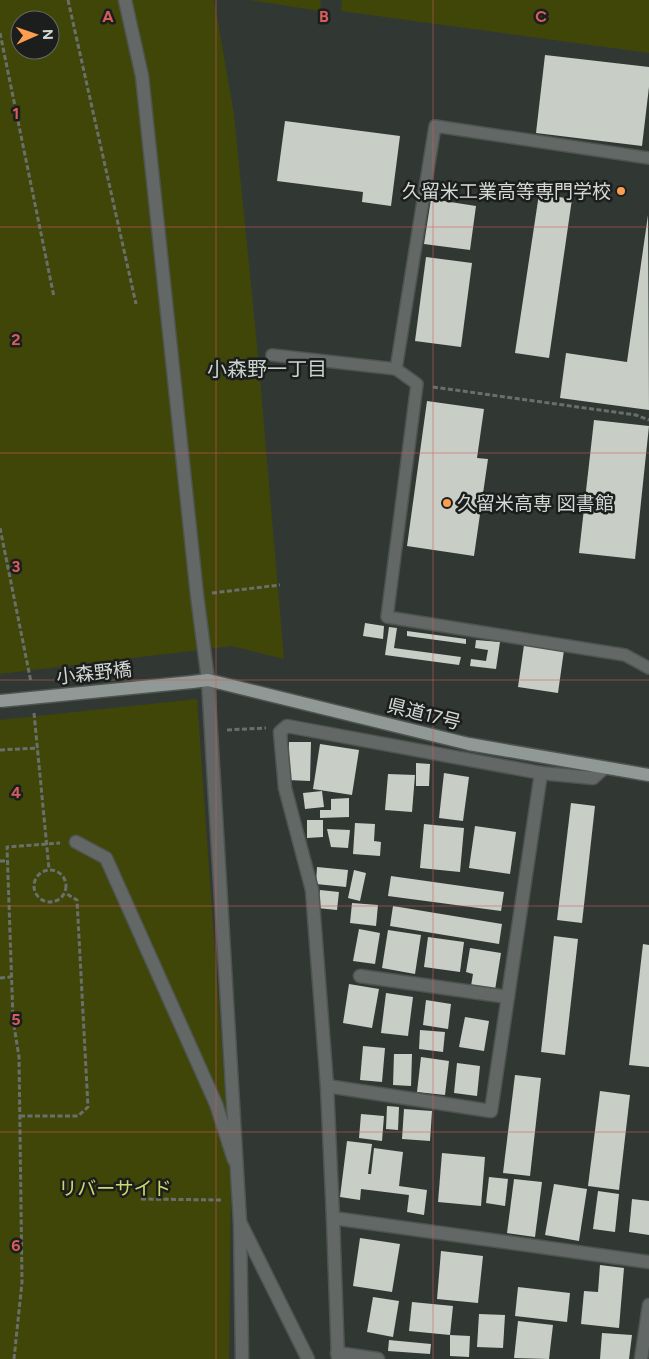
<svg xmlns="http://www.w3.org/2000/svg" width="649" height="1359" viewBox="0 0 649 1359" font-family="Figtree,'Noto Sans JP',sans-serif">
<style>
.green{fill:#404608;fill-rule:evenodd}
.building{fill:#c8cdc5}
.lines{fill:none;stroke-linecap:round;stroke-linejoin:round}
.service-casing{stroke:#4e5550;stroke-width:14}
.minor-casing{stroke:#4e5550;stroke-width:15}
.tertiary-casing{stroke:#4e5550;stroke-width:15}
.primary-casing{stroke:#4e5550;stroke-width:15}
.path{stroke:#69706b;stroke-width:3;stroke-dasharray:5 2.5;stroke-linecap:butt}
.service{stroke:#636866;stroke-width:11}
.minor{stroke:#636866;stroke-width:12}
.tertiary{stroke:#636866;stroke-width:12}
.primary{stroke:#909995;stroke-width:12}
.primary-bridge-casing{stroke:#4e5550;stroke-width:15;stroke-linecap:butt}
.primary-bridge{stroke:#909995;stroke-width:12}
.grid{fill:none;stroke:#d55d5c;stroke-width:1;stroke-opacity:0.55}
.poi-dot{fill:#fb9e50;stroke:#1b1e1c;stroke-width:2}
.labels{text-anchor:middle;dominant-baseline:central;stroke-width:5;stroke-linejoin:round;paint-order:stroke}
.poi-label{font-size:19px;fill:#d3d8d5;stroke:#1b1e1c;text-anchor:end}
.street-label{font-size:19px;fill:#d3d8d5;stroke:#1b1e1c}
.park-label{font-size:19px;fill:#cad86e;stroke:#1b1e1c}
.neighbourhood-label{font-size:20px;fill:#cad3cd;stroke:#1b1e1c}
.grid-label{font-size:16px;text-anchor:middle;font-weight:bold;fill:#d55d5c;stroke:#1b1e1c;stroke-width:5;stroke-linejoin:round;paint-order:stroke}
</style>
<rect width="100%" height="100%" fill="#313833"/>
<g class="green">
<path d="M0 0H214L234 114 258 356 284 659 232 646 0 674ZM20 20H50V50H20Z"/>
<path d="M250 0H321L320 11Z"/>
<path d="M342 0H649V53L341 11Z"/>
<path d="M197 699 231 1178 229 1359H0V720Z"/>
</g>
<g class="building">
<path d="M545 55 649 67V87L642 146 536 133Z"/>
<path d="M285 121 400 136 391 206 362 202 363 192 277 181Z"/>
<path d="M539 194 572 199 549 358 515 353Z"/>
<path d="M431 199 476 206 470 250 424 244Z"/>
<path d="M648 215 649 410 560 398 566 353 627 362Z"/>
<path d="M426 257 472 263 461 347 415 341Z"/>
<path d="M427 401 484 409 477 458 488 459 474 556 407 546Z"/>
<path d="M594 420 649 426 635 559 579 553Z"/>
<path d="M365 623 384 626 383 639 363 636Z"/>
<path d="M389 627 397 628 394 648 461 657 459 665 385 655Z"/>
<path d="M407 631 466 639V644L407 636Z"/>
<path d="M476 640 500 642 496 669 470 666 471 659 486 661 488 650 475 648Z"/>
<path d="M524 645 564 650 558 693 518 687Z"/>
<path d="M289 742H311L310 781 288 780Z"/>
<path d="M320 744 359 750 352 795 313 789Z"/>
<path d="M416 763 430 764 429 786H416Z"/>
<path d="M444 773 469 777 463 821 439 818Z"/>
<path d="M388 774 415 775 412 812 385 810Z"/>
<path d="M322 791 324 807 305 809 303 793Z"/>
<path d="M349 798V817L320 818V810H331V799Z"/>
<path d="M571 803 595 806 582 923 557 920Z"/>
<path d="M307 820H323V837L307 838Z"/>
<path d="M355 823 375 824 374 841 381 842 380 856 353 854Z"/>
<path d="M424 824 464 828 460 872 420 868Z"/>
<path d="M475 826 516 832 510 874 469 868Z"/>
<path d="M327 829 350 830 348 848 331 847Z"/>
<path d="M317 867 348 870 346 887 316 884Z"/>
<path d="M354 870 366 873 360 901 348 898Z"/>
<path d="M391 876 504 892 501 911 388 896Z"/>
<path d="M320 890 339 892 337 910 317 908Z"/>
<path d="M352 903 378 905 376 926 350 923Z"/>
<path d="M393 906 502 924 499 944 390 926Z"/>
<path d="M359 929 380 933 375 964 353 961Z"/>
<path d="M388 930 421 935 415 974 382 968Z"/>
<path d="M554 936 578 939 565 1055 541 1052Z"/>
<path d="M428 937 464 942 460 972 424 967Z"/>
<path d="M643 944 649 945V1067L629 1065Z"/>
<path d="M470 948 501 953 495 990 471 986 473 974 466 972Z"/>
<path d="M349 984 379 989 372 1028 343 1023Z"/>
<path d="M386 993 413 997 408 1036 381 1033Z"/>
<path d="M426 1000 451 1004 448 1029 423 1025Z"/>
<path d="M465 1017 489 1021 484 1051 459 1047Z"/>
<path d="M420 1030 445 1032 443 1052 419 1049Z"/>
<path d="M363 1046 385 1048 382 1082 360 1080Z"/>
<path d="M394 1054H412L411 1086 393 1085Z"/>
<path d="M421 1057 449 1061 445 1095 417 1092Z"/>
<path d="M457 1063 480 1066 477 1096 454 1093Z"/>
<path d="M515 1075 541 1078 530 1176 503 1173Z"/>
<path d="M600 1091 630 1095 619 1190 588 1186Z"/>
<path d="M387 1106 399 1107 398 1130 386 1129Z"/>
<path d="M404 1109 432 1111 430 1141 402 1139Z"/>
<path d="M361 1114 384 1116 382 1141 359 1138Z"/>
<path d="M347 1141 372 1144 368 1174H371L374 1148 403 1152 399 1186 427 1190 424 1215 407 1212 409 1195 361 1189 360 1200 340 1197Z"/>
<path d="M442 1153 485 1157 481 1206 438 1202Z"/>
<path d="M489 1177 508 1179 505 1206 486 1203Z"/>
<path d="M514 1179 542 1182 535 1237 507 1233Z"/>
<path d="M554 1184 587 1189 579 1241 545 1235Z"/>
<path d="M598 1191 619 1194 615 1232 593 1229Z"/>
<path d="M632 1199 649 1201V1235L629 1232Z"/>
<path d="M360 1238 400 1244 392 1292 353 1286Z"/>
<path d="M441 1251 483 1256 478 1303 437 1299Z"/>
<path d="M600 1265 624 1268 619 1328 581 1324 584 1291 598 1292Z"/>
<path d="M518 1287 570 1293 567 1322 515 1316Z"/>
<path d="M373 1297 399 1301 393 1337 367 1332Z"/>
<path d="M412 1302 453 1306 450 1335 409 1331Z"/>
<path d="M479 1314 505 1315 503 1348 477 1347Z"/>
<path d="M518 1321 553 1325 549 1359 514 1358Z"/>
<path d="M602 1333 632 1335 629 1359H600Z"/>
<path d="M450 1335 470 1336 469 1357 450 1356Z"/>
<path d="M389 1340 431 1344 430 1354 388 1351Z"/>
</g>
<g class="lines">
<g class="service-casing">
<g id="service">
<path d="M649 158 435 126 396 369 417 384 387 617 625 655 649 668"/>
<path d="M272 355 396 369"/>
</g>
</g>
<g class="minor-casing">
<g id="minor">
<path d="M125 0 142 76 197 595 208 680"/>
<path d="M604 768 593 778 541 773 287 726 280 732 285 788 312 890 327 1086 333 1218 649 1262"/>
<path d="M76 842 106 858 216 1104 234 1160"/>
<path d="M360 976 508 997"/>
<path d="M327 1086 491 1111 541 773"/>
<path d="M333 1218 338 1359"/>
<path d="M240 1222 308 1359"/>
<path d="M337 1353 378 1359"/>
<path d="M641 1359 649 1305"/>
</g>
</g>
<g class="tertiary-casing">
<path id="tertiary" d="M208 680 240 1222 242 1359"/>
</g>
<g class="primary-casing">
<path id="primary" d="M192 682 208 680 469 744 649 775"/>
</g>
<g class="path">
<path d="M68 0 136 304"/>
<path d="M0 33 54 297"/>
<path d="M433 387 636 415 649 420"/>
<path d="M0 528 31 682"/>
<path d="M212 593 280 585"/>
<path d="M34 713 49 869"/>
<path d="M227 730 266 728"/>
<path d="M0 750 38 748"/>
<path d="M0 861H7"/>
<circle cx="50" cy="886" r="16"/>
<path d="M0 978 11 977"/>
<path d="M20 1116H78L88 1107 77 900 65 893"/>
<path d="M141 1199 223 1200"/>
<path d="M14 1359 22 1282 19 1057 13 1019 7 847 60 843"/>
</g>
<use href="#service" class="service"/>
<use href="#minor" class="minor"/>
<use href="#tertiary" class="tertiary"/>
<use href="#primary" class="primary"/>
<g class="primary-bridge-casing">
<path id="primary-bridge" d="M0 701 192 682"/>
</g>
<use href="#primary-bridge" class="primary-bridge"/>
</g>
<path class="grid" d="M216 0V1359M433 0V1359M0 227H649M0 453H649M0 680H649M0 906H649M0 1132H649"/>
<g class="poi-dot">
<circle cx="621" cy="191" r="5"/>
<circle cx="447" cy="503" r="5"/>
</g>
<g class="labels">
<g class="poi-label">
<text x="611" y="191">久留米工業高等専門学校</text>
<text x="457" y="503" text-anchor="start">久留米高専 図書館</text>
</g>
<g class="street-label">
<text transform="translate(94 673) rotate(-6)">小森野橋</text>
<text transform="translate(424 714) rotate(14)">県道17号</text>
</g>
<g class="park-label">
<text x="115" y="1188">リバーサイド</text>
</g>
<g class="neighbourhood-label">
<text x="267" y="369">小森野一丁目</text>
</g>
</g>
<g class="grid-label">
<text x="108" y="22">A</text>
<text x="324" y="22">B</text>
<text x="541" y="22">C</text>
<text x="16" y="119">1</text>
<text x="16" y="345">2</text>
<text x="16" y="572">3</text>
<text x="16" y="798">4</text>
<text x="16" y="1025">5</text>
<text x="16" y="1251">6</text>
</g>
<g transform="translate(35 35) rotate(88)"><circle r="24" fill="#1b1e1c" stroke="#656866"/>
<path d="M0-4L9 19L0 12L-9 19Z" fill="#fb9e50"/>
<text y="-8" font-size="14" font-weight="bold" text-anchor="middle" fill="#d3d8d5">N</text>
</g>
</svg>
